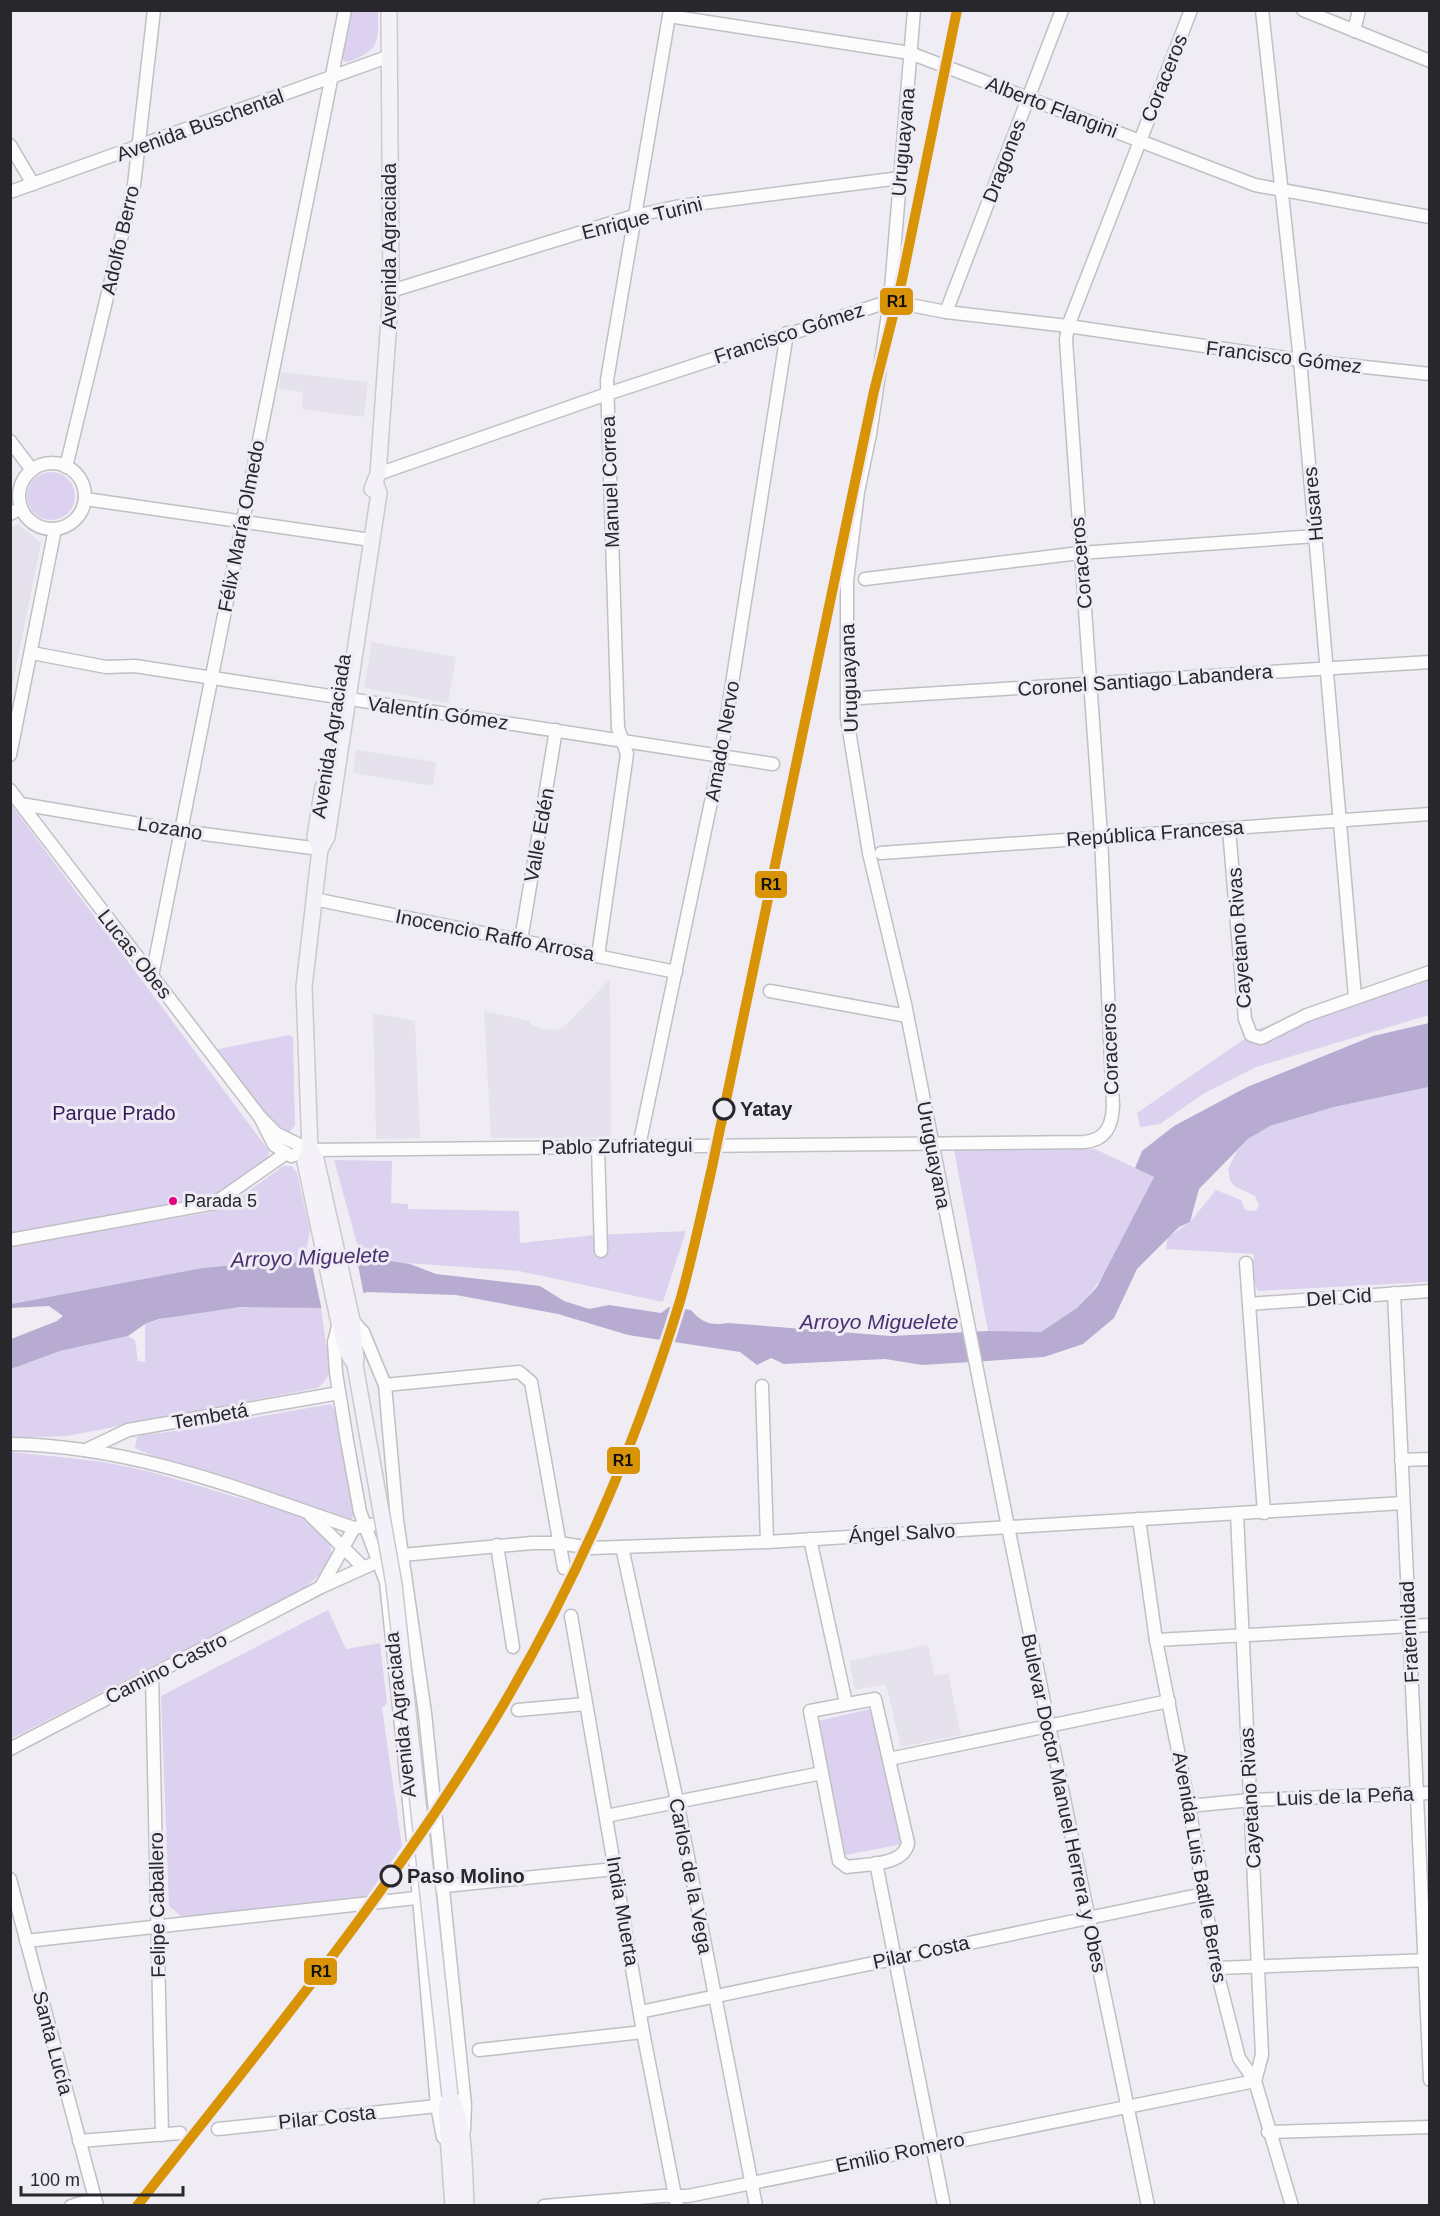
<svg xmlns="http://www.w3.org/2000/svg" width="1440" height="2216" viewBox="0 0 1440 2216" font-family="Arial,sans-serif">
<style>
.built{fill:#e5e1ed}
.green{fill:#dcd2f0}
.water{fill:#b8abd2}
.pier{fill:#efedf3}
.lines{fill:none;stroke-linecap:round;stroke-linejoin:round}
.minor-casing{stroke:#c0bfc3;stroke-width:15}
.major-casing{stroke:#cac9cc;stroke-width:18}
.minor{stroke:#fdfcfd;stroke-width:12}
.major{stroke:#f4f2f8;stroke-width:15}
.major-bridge-casing{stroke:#cac9cc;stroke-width:18;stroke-linecap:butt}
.major-bridge{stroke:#f4f2f8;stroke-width:15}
.rail-1-casing{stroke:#eeebf5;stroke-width:15}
.rail-1{stroke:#d89306;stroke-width:10}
.stop-dot{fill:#eeebf5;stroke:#28272b;stroke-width:3}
.bus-dot{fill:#e5007d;stroke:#eeebf5;stroke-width:2}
.labels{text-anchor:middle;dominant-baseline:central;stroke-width:6;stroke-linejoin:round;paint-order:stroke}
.bus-label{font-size:18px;fill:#28272b;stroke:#eeebf5;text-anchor:start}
.street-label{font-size:20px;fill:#28272b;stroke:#eeebf5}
.stop-label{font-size:20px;font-weight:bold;fill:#28272b;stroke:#eeebf5;text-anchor:start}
.park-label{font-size:20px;fill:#341857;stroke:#eeebf5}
.water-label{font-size:21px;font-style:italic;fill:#492f70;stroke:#eeebf5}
.line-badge{stroke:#eeebf5;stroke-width:2}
.pale-badge-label{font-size:16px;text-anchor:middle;font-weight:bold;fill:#111}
</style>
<rect width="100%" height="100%" fill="#efedf3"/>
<g class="built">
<path d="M281 372 368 382 364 417 302 409 303 392 279 389Z"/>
<path d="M18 524 41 543 11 692 10 528Z"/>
<path d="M372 642 456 657 448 703 364 688Z"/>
<path d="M356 750 436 762 433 786 353 773Z"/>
<path d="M610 979 611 1138H491L484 1011 530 1021 531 1024 541 1029 557 1030 564 1027Z"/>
<path d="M373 1013 415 1021 420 1138 376 1139Z"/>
<path d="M928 1645 935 1676 948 1673 961 1735 901 1747 886 1684 855 1690 849 1661Z"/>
</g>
<g class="green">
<path d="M351 11H378C378 43 381 49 348 62L344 61 341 55Z"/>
<circle cx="51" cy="496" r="24"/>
<path d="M10 803 269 1151 268 1159 206 1202 11 1233Z"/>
<path d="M1429 969V1015L1256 1067 1203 1094 1160 1124 1140 1127 1137 1113 1259 1029Z"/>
<path d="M289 1035 293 1037 295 1125 288 1134 278 1130 214 1050Z"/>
<path d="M1429 1087V1282L1258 1291 1252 1275 1254 1254 1166 1249 1168 1237 1190 1222 1216 1190 1241 1200 1245 1210 1256 1211 1259 1205 1255 1196 1234 1186 1230 1180 1228 1169 1237 1151 1248 1139 1270 1126 1334 1107Z"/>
<path d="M1095 1149 1154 1177C1128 1228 1099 1308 1043 1331 1032 1336 1000 1331 988 1331L954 1150Z"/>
<path d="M334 1160 392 1161 391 1203 408 1204V1209L519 1211 520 1243 595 1235 686 1231 663 1302 519 1271 391 1262 390 1256 358 1247Z"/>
<path d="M283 1166H292L297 1173 310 1230 307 1247 311 1262 255 1263 202 1268 11 1304V1246L212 1212 235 1201Z"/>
<path d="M277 1306 321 1308 326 1345 330 1346C330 1364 333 1378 317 1388L67 1436 11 1438V1369L60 1351 128 1336 135 1340 138 1361 145 1362V1324C184 1310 236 1307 277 1306Z"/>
<path d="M331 1404 337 1413 356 1513 351 1520H341L259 1489 157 1458 135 1448 137 1437 142 1435 184 1430Z"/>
<path d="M11 1452C50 1456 90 1459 129 1467 166 1475 202 1487 239 1498 263 1504 307 1514 323 1532 343 1555 322 1575 304 1588L11 1739Z"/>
<path d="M328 1610 346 1649 380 1643 387 1703 382 1708 402 1846 367 1897 182 1917 169 1906 161 1696Z"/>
<path d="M871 1709 903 1844 845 1855 817 1721Z"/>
</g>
<path class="water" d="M1429 1023V1087L1334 1107 1270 1126 1248 1139 1199 1189 1190 1222 1179 1227 1137 1269 1114 1318 1083 1344 1044 1357 987 1361 922 1365 885 1359 784 1364 771 1358 757 1365 740 1352 628 1335 558 1314 456 1295 367 1292 321 1308 241 1307 159 1319 145 1324 128 1336 60 1351 11 1369V1339L57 1321 63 1316 49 1306 11 1308V1304L202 1268 255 1263 311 1262 359 1256 410 1264 436 1274 540 1286 564 1301 589 1309 609 1305 661 1313 669 1307 691 1310C702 1323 711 1326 728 1323L891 1336 988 1331 1041 1332 1077 1308 1097 1287 1154 1177 1135 1168 1142 1151 1174 1126 1247 1087 1373 1036Z"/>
<path class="pier" d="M356 1254 364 1296 322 1311 311 1259Z"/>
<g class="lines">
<g class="minor-casing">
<g id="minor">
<path d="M914 10 890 301 870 434 858 492 847 581V718L869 853 905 1004 1008 1527 1148 2206"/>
<path d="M1262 10 1300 360 1355 997"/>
<path d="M1303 10 1430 61"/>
<path d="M669 16 910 53 1255 185 1430 217"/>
<path d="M1354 31 1359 10"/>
<path d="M10 145 33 184"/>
<path d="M10 192 390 56"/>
<path d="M391 291 634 216 680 206 900 178"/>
<path d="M946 312 1062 10"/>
<path d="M10 441 32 470"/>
<circle cx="52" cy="496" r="33"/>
<path d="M66 467 134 185 154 10"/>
<path d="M378 474 607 394 890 301 946 312 1068 326 1300 360 1430 374"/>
<path d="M85 499 371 540"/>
<path d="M10 514 21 508"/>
<path d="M865 579 1080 553 1316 536"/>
<path d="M32 653 106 667 135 666 773 764"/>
<path d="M860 698 1430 662"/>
<path d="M10 755 55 529"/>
<path d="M10 790 260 1117 277 1134 310 1150"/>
<path d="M21 804 181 831 320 849"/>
<path d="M1229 829 1245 1019 1251 1035 1261 1038 1307 1015 1430 972"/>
<path d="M881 853 1430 814"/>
<path d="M314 899 676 972"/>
<path d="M521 940 556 730"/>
<path d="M598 956 627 754 618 728 607 380 670 10"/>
<path d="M152 976 345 10"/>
<path d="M770 991 907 1016"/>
<path d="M260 1117 274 1145 291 1156 310 1150 1084 1142C1106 1140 1112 1126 1113 1106L1101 836 1066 340 1068 326 1191 10"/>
<path d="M639 1146 721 754 787 333"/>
<path d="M598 1147 601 1251"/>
<path d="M10 1240 215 1203 285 1154"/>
<path d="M1246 1263 1264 1513"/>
<path d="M1394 1293 1430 2080"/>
<path d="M1249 1304 1430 1291"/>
<path d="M352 1320 363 1332 385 1385 397 1520 425 1713 465 2105 464 2130"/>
<path d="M339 1323 334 1342 336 1373 347 1441 360 1512 386 1582 419 1898 437 2106 443 2137"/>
<path d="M385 1385 519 1372 531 1382 564 1568"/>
<path d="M762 1386 767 1542"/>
<path d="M10 1444C134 1446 239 1489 354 1528"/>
<path d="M86 1450 128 1430 339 1393"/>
<path d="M1401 1460 1430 1459"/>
<path d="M1237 1514 1262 2055 1255 2081"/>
<path d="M310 1515 363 1567"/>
<path d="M1139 1519 1156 1640 1189 1806 1216 1968 1239 2058 1255 2081 1292 2206"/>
<path d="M810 1539 846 1703"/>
<path d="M497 1545 513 1647"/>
<path d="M622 1547 677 1801 756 2206"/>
<path d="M321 1587 354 1528 392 1521"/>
<path d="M571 1616 643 2032 677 2206"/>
<path d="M1156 1640 1430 1625"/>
<path d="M152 1675 162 2135"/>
<path d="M875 1699 908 1843C904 1866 865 1864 847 1867L839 1861 810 1711Z"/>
<path d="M518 1710 585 1704"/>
<path d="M10 1749 321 1587 379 1561 402 1555 532 1543H559L591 1548 767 1542 1403 1503"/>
<path d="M889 1759 1169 1701"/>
<path d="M1189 1806 1250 1800 1430 1793"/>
<path d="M606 1816 822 1773"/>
<path d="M876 1863 944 2206"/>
<path d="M10 1879 97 2206"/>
<path d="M434 1887 615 1869"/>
<path d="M26 1941 425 1897"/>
<path d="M1216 1968 1430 1960"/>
<path d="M640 2012 1203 1894"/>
<path d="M479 2050 643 2032"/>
<path d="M218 2129 437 2106"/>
<path d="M1268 2132 1430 2127"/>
<path d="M79 2141 180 2133"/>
<path d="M71 2206 95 2199"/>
<path d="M544 2206 662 2196H688L1255 2081"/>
</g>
</g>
<g class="major-casing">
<g id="major">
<path d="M372 489 378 474 391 291 389 10"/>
<path d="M320 849 315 837 323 787"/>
<path d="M310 1150 316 1159 352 1320 356 1360"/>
<path d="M355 1365 348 1353 339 1323 305 1162 310 1150 304 987 320 849 327 837 379 493 375 481"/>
<path d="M450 2096C466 2122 464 2175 466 2206"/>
<path d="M450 2096 446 2108 453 2206"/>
</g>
</g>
<use href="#minor" class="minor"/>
<use href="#major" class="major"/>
<g class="major-bridge-casing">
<path id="major-bridge" d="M355 1365 394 1584 450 2096"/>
</g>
<use href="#major-bridge" class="major-bridge"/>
<g class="rail-1-casing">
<path id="rail-1" d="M137 2206C264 2044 397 1884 502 1707 577 1580 637 1441 680 1301 692 1259 701 1215 711 1172L874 391 902 280 957 10"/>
</g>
<use href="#rail-1" class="rail-1"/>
</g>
<g class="stop-dot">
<circle cx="724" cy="1109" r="10"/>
<circle cx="391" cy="1876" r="10"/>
</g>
<circle class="bus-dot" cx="173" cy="1201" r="5"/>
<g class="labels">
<g class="bus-label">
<text x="184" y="1201">Parada 5</text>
</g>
<g class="street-label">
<text transform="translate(1164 78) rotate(-68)">Coraceros</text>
<text transform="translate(1052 107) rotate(21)">Alberto Flangini</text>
<text transform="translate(200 125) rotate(-20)">Avenida Buschental</text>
<text transform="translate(903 142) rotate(-85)">Uruguayana</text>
<text transform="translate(1004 161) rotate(-69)">Dragones</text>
<text transform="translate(642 218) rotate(-14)">Enrique Turini</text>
<text transform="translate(120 240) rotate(-77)">Adolfo Berro</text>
<text transform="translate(389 246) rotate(-90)">Avenida Agraciada</text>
<text transform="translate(789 333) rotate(-18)">Francisco Gómez</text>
<text transform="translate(1284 357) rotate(7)">Francisco Gómez</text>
<text transform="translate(610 482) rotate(-92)">Manuel Correa</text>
<text transform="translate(1313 504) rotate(-95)">Húsares</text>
<text transform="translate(241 526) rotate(-79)">Félix María Olmedo</text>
<text transform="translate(1081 563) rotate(-95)">Coraceros</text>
<text transform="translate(849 678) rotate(-92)">Uruguayana</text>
<text transform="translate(1145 680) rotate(-4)">Coronel Santiago Labandera</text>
<text transform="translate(438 713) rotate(8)">Valentín Gómez</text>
<text transform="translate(331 736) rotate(-81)">Avenida Agraciada</text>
<text transform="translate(722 741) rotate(-80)">Amado Nervo</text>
<text transform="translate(170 828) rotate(9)">Lozano</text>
<text transform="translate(1155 833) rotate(-4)">República Francesa</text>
<text transform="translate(539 835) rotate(-80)">Valle Edén</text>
<text transform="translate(495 935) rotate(11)">Inocencio Raffo Arrosa</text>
<text transform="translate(1239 938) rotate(-94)">Cayetano Rivas</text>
<text transform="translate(135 954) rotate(52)">Lucas Obes</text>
<text transform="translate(1110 1049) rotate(-92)">Coraceros</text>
<text transform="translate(617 1146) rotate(-1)">Pablo Zufriategui</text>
<text transform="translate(934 1155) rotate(79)">Uruguayana</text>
<text transform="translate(1339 1297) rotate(-4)">Del Cid</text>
<text transform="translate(210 1416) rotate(-10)">Tembetá</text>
<text transform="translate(902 1533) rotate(-3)">Ángel Salvo</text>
<text transform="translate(1409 1632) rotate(-93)">Fraternidad</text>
<text transform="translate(166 1668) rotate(-27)">Camino Castro</text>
<text transform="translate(400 1715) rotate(-96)">Avenida Agraciada</text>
<text transform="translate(1345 1796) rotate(-2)">Luis de la Peña</text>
<text transform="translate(1250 1798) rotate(-93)">Cayetano Rivas</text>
<text transform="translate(1064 1803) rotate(78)">Bulevar Doctor Manuel Herrera y Obes</text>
<text transform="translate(1200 1867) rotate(80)">Avenida Luis Batlle Berres</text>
<text transform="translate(691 1876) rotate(79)">Carlos de la Vega</text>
<text transform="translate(157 1905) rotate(-91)">Felipe Caballero</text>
<text transform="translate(623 1911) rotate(80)">India Muerta</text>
<text transform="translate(921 1952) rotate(-12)">Pilar Costa</text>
<text transform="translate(53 2043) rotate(75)">Santa Lucía</text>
<text transform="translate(327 2117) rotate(-6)">Pilar Costa</text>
<text transform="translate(900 2152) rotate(-12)">Emilio Romero</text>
</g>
<g class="stop-label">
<text x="740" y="1109">Yatay</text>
<text x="407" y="1876">Paso Molino</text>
</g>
<g class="park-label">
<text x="114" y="1113">Parque Prado</text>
</g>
<g class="water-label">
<text transform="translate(310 1257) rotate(-2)">Arroyo Miguelete</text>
<text x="879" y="1321">Arroyo Miguelete</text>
</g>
</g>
<g class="line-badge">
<rect x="879" y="287" width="35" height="29" rx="6" fill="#d89306"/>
<rect x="754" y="870" width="34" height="29" rx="6" fill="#d89306"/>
<rect x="606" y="1446" width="35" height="29" rx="6" fill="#d89306"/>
<rect x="303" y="1957" width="35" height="29" rx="6" fill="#d89306"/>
</g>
<g class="pale-badge-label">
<text x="897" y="307">R1</text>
<text x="771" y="890">R1</text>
<text x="623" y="1466">R1</text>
<text x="321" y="1977">R1</text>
</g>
<rect width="1440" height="2216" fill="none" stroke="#28272b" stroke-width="24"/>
<path d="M21 2186v9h162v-9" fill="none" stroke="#28272b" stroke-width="3"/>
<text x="30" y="2186" font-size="18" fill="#28272b" stroke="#eeebf5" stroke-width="4.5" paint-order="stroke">100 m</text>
</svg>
